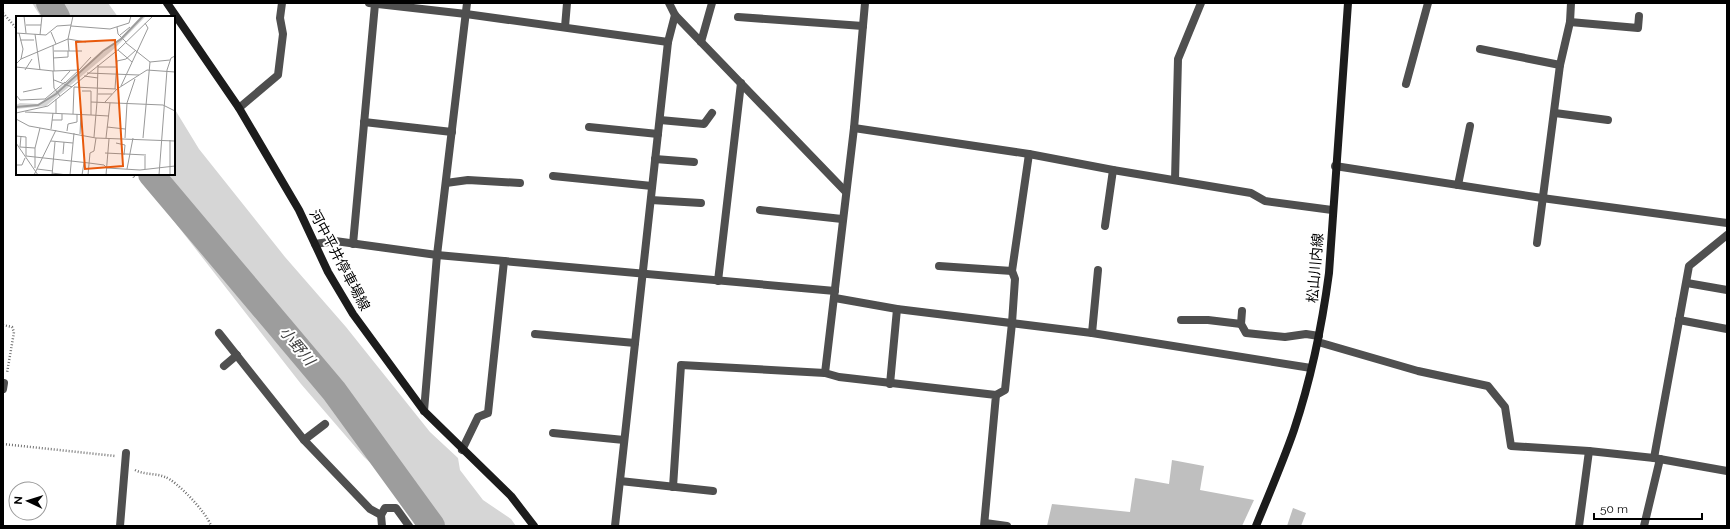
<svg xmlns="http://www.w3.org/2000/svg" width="1730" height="529" viewBox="0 0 1730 529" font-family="Raleway,'Noto Sans JP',sans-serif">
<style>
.green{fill:#d6d6d6}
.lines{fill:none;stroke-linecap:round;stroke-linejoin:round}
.river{stroke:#9d9d9d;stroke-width:26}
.building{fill:#bfbfbf}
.path{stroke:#717171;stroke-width:2.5;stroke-dasharray:1 2;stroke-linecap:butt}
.minor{stroke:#4f4f4f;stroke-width:8}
.secondary{stroke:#1c1c1c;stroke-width:8}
.labels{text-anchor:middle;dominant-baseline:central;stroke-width:4;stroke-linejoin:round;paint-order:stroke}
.street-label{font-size:14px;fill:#000;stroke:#fff}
.water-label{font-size:15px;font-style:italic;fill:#3e3e3e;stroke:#fff}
.inset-river{fill:none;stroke:#9d9d9d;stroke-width:2}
.inset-road{fill:none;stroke:#999;stroke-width:1}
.view{fill:#e8590c;fill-opacity:0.15;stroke:#e8590c;stroke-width:2}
.inset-edge{fill:none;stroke:#000;stroke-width:2}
</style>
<rect width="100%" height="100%" fill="#fff"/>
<g class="green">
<path d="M32 3H108L118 17H41Z"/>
<path d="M174 108 199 149 285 257 346 327 430 432 458 458 460 470 483 500 511 519 516 526H424L400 490 364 457 301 384 152 193 144 174H174Z"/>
</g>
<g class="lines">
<g class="river">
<path d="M49 3 57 17"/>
<path d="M151 174 334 391 432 526"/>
</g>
</g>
<g class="building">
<path d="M1172 460 1204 466 1200 490 1254 500 1242 526H1047L1052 504 1130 512 1135 478 1169 484Z"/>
<path d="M1293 508 1306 513 1301 526H1287Z"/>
</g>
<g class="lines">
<g class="path">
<path d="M3 13 17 29"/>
<path d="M132 174 135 179"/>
<path d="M3 325 12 327 14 332 7 373"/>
<path d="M3 444 115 456"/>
<path d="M135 470C145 475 155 473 165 477 177 481 207 513 211 526"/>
</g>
<g class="minor">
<path d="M369 3 466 14 668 42"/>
<path d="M669 3 675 15 845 191"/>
<path d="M865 3 854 128 825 373 839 377 996 395 984 526"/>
<path d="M738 17 863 26"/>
<path d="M1570 22 1638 28 1639 16"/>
<path d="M565 27 567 3"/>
<path d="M701 42 712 3"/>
<path d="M1480 49 1560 65"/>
<path d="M1406 84 1428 3"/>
<path d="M239 108 278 75 283 34 280 18 282 3"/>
<path d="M1555 113 1608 120"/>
<path d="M660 120 704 124 712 113"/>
<path d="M364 122 452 132"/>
<path d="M589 127 658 134"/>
<path d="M854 128 1029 154 1113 170 1251 193 1265 201 1332 210"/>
<path d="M655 159 694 162"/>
<path d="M1335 166 1542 198 1727 223"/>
<path d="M553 176 652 186"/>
<path d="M1175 180 1178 59 1201 3"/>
<path d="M446 183 468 180 520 183"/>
<path d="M1458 185 1470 126"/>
<path d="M651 200 701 203"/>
<path d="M760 210 842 219"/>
<path d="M1105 226 1113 170"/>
<path d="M1537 243 1560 65 1570 22 1571 3"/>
<path d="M315 244 335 241 437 255 835 291"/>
<path d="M353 244 375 4"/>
<path d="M939 266 1012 271"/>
<path d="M718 281 741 83"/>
<path d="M1687 283 1727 290"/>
<path d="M835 298 897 309 1092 333 1311 368"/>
<path d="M1242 311 1241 324 1246 333 1285 337 1306 334 1319 336"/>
<path d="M1181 320H1208L1241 324"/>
<path d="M1679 320 1727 329"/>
<path d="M219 333 304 440 370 509 381 515 382 526"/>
<path d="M1092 333 1098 270"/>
<path d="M535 334 635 343"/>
<path d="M1318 342 1418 371 1488 386 1505 407 1511 446 1589 451 1654 458 1727 471"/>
<path d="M224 366 237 355"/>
<path d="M890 384 897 309"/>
<path d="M3 389 4 383"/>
<path d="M996 395 1005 390 1012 323 1015 279 1012 271 1029 154"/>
<path d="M424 411 437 255 467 3"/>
<path d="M553 433 624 440"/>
<path d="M304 440 325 424"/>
<path d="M462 450 478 417 488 413 504 261"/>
<path d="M1654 458 1689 266 1727 235"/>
<path d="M620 481 713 491"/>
<path d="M673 487 681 365 825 373"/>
<path d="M381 515 385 508H396L409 526"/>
<path d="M985 523 1007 526"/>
<path d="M120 526 126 453"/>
<path d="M615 526 668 42 675 15"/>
<path d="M1579 526 1589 451"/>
<path d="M1644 526 1660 459"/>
</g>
<g class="secondary">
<path d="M167 3 239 108 299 210 328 272 353 314 424 411 511 496 534 526"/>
<path d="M1256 526C1269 494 1283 462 1294 430 1311 379 1322 326 1329 273L1348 3"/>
</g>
</g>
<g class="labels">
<g class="street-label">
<text transform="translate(340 260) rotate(62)">河中平井停車場線</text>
<text transform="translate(1315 268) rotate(-85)">松山川内線</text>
</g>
<g class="water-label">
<text transform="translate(297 346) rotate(50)">小野川</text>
</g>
</g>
<g transform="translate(16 16)">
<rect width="159" height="159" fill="#fff"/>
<path d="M126 0H130L99 32 30 90 0 93V89L4 87 25 88 29 84 107 20Z" fill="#d6d6d6"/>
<path class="inset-river" d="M0 91 22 89 40 78 87 35 105 23 127 0"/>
<path class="inset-road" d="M7 0H75M8 0 10 17M10 9H25M55 10 94 13 113 7 115 0M101 11 102 18 110 26M35 16 40 28M0 17 30 19 41 10 55 9M3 17 7 33 5 43M19 18 24 54M24 19 26 0M104 19 114 11M52 23 57 0M52 23 53 35M4 24H18M110 27 134 46 154 44M37 29 38 55M102 34 116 46M38 35H66M37 42 52 41V35M0 48 5 43 52 23 70 26M0 51 37 55 38 72 44 80M82 51H100M9 54 16 43M37 55 63 54 75 41M71 57 123 59M68 60 82 62M38 64 56 71M45 65 54 55M49 67 63 54M105 70 132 12 129 7M58 71 100 73M99 73 101 45 110 43 120 34M66 75H75V86M7 76 26 72M82 78H96M0 79 4 84 29 83 49 66M81 86 82 49M89 86 101 73 131 54 159 56M9 96 75 99V86L147 89 159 95M0 97 32 90 103 33 137 0M40 97V83M57 98 58 71M75 99 93 100M0 103 13 110 80 122 159 125M36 104H46V98M91 111 109 113M35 113 37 97M51 115 52 108 61 106V98M64 118 65 98M0 120 10 121V140L73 147M5 120 4 131 19 132V152M78 121 81 86M90 122 94 87M109 122 111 87 119 63M127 122 134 46M154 124V159M35 125 57 127M0 127 22 159M100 127 109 129 108 139M19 132 24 112M89 137 130 139M47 138 48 126M73 147 88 149 91 152M0 149H6L9 142M91 152 124 154 159 150M21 153 37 155M111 153 117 122M129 153V140M36 157 51 159M18 159 40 114M36 159 39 126M54 159 58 117M66 159 68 147M72 159 74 137 78 135 80 122M90 159 93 123M143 159 151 54 155 42 159 40"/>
<path class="view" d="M99 24 107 150 69 153 60 26Z"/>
<rect width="159" height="159" class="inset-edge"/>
</g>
<rect width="1730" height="529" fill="none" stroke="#000000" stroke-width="8"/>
<g transform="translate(28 501) rotate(274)"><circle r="19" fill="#ffffff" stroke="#999999"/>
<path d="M0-3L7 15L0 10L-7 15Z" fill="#000000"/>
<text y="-6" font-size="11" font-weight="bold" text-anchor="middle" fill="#000000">N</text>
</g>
<path d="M1594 513v6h108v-6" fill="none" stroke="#000000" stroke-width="2"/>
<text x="1600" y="513" font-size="12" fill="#000000" stroke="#ffffff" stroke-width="3" paint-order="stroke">50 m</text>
</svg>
